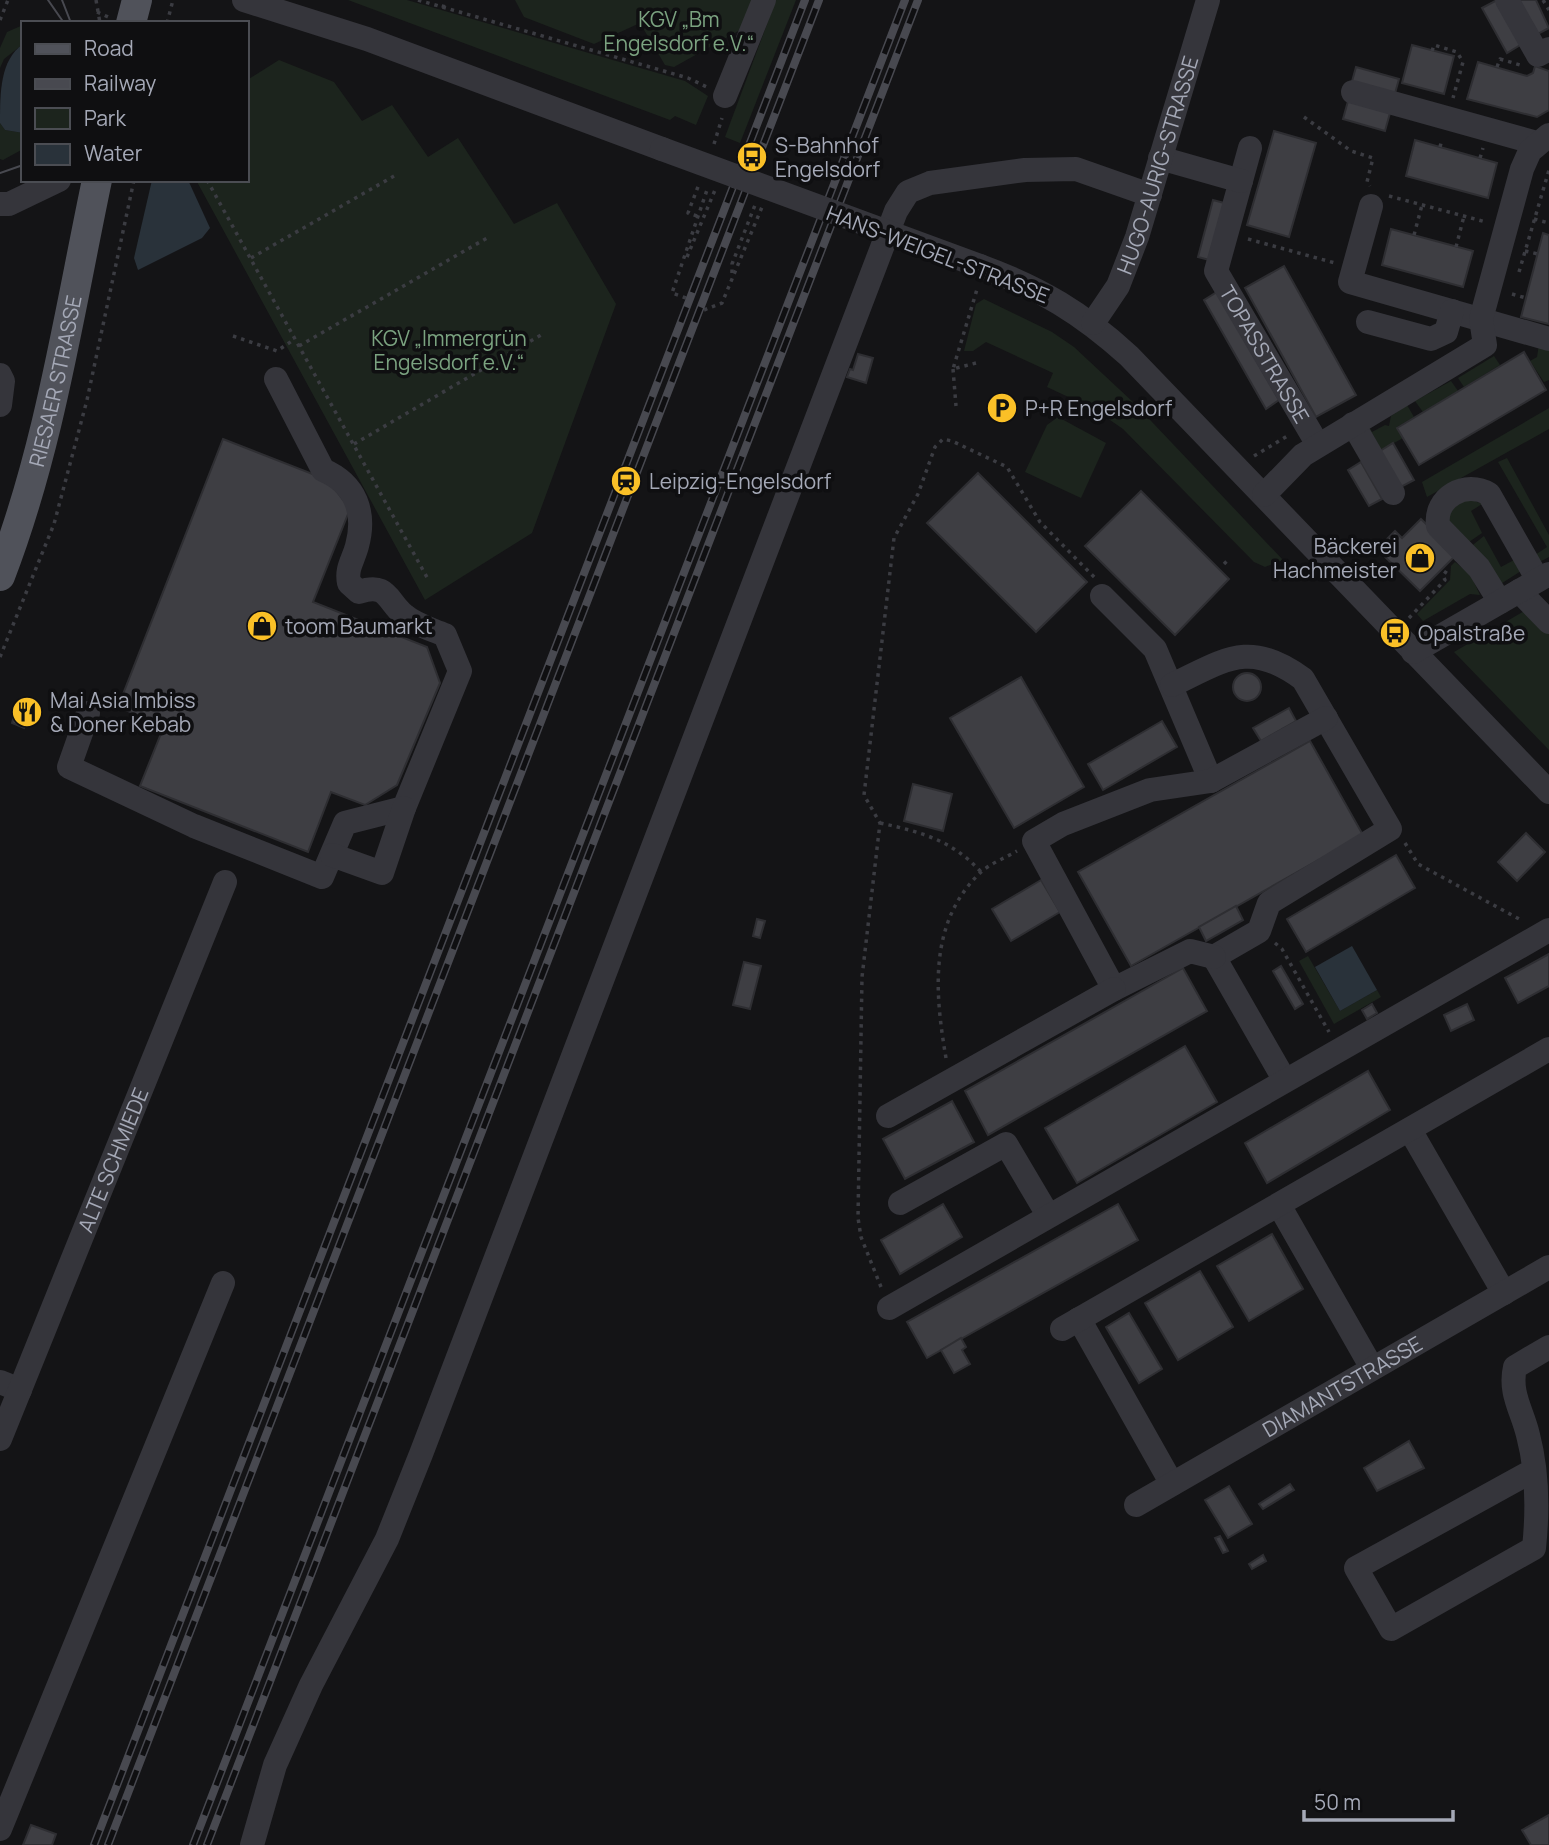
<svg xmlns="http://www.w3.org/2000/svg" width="1549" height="1845" viewBox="0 0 1549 1845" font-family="Manrope,sans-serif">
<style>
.green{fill:#1c241d}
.water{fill:#29323a}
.building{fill:#3e3e43;stroke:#2e2e32;stroke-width:2}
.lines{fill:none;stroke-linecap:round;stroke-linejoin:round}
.path{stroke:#3b3c42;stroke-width:3.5;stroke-dasharray:3.5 5;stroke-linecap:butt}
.minor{stroke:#35353b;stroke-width:24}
.major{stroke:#50525a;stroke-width:30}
.tram{stroke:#484950;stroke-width:2}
.rail-casing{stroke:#484950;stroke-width:8}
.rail{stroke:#0f0f11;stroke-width:5;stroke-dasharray:16;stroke-linecap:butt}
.minor-bridge{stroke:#35353b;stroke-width:24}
.labels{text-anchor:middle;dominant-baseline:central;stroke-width:7;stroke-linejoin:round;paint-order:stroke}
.park-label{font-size:21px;fill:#7ba380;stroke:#0f0f11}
.poi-label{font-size:21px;fill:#a5a9b7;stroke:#0f0f11;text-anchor:start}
.street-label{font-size:21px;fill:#a5a9b7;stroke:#0f0f11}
</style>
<rect width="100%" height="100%" fill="#141416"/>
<g class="green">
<path d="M348 0H407L685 81 708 96 696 125 675 116 670 120Z"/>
<path d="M515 0H753L742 29 674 67 665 65 640 23 594 44 524 17Z"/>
<path d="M776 0H796L740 143 725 137Z"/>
<path d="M23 25V44L4 59 0 68V48L7 32Z"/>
<path d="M279 60 334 82 362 121 392 105 428 157 458 138 514 224 557 203 616 304 532 533 425 600 196 180H247V80Z"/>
<path d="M0 123 5 130 23 133V149L3 160 0 159Z"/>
<path d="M984 299 1052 332 1074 347 1134 403 1283 560 1265 567 1254 562 1123 429 1094 409 1047 387 1053 373 986 342 973 351H964L976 304Z"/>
<path d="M1539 344 1549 347V380L1544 382 1530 361 1537 357Z"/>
<path d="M1494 356 1500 365 1464 387 1458 378Z"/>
<path d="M1451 381 1458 391 1423 412 1415 401Z"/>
<path d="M1407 405 1414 417 1397 427 1403 438 1374 454 1369 426 1372 432 1385 425 1389 426 1391 416Z"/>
<path d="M1549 408V429L1427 497 1422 482Z"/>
<path d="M1058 417 1106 443 1081 498 1025 472 1047 425Z"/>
<path d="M1507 458 1549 535V557L1534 565 1532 557 1547 547 1498 462Z"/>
<path d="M1461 495 1482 504 1471 511 1482 533 1466 544 1447 525 1449 506Z"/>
<path d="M1484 536 1501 567 1514 560 1521 571 1499 585 1469 548Z"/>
<path d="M1455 562 1470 574 1480 595 1470 594 1423 621 1417 614 1450 580 1451 566Z"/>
<path d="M1526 610 1549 634V750L1454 652Z"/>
<path d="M1308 956 1340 1011 1377 990 1381 997 1334 1024 1299 961Z"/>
</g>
<g class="water">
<path d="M23 44V133L5 130 0 123C0 93 0 60 23 44Z"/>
<path d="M152 180H188L210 228 202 238 138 270 134 258Z"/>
<path d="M1352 946 1377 990 1340 1011 1315 967Z"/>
</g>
<g class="building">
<path d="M1497 0 1522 44 1507 53 1482 8Z"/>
<path d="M1516 0H1536L1549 28 1536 35Z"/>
<path d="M1412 45 1454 56 1444 94 1402 83Z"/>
<path d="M1478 62 1527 76 1533 73 1535 66 1549 71V110L1537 117 1467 99Z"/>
<path d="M1356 67 1399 79 1394 97 1351 85Z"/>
<path d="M1348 101 1390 113 1385 131 1343 119Z"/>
<path d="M1274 131 1316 143 1289 237 1247 225Z"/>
<path d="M1415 140 1497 163 1488 198 1406 176Z"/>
<path d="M1213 200 1228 204 1213 261 1198 257Z"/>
<path d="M1391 229 1473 251 1463 287 1382 265Z"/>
<path d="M1543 233 1549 235V324L1521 317Z"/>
<path d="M1284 266 1356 395 1316 417 1245 288Z"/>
<path d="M1217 292 1279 400 1266 409 1204 300Z"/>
<path d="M1524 352 1546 390 1419 465 1397 428Z"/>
<path d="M858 354 873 358 866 383 847 377 850 369 853 370Z"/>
<path d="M223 439 328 480 350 509 313 602 427 647 440 683 397 785 365 805 331 792 308 852 140 786 164 726 118 707Z"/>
<path d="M1393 443 1414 480 1401 487 1380 451Z"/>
<path d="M1361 462 1382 499 1369 506 1348 470Z"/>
<path d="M978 473 1087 582 1036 632 927 523Z"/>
<path d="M1141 491 1229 579 1175 635 1085 546Z"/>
<path d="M1421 519 1457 554 1420 591 1377 549 1395 531 1402 538Z"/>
<circle cx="1247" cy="687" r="14"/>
<path d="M1021 677 1084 787 1014 828 950 718Z"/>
<path d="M1289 708 1296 721 1261 741 1253 728Z"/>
<path d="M14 716 27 721 24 728 12 723Z"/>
<path d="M1162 721 1177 747 1103 790 1088 764Z"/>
<path d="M1310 741 1363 835 1131 966 1078 872Z"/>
<path d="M913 784 952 794 943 831 904 821Z"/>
<path d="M1526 833 1545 852 1517 881 1498 862Z"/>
<path d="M1396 855 1415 888 1306 952 1287 919Z"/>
<path d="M1041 880 1060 912 1011 941 992 909Z"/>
<path d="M1236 906 1243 920 1206 941 1199 927Z"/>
<path d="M757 919 765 921 760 938 753 936Z"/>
<path d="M1549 954V986L1518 1003 1505 978Z"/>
<path d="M744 962 761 966 750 1009 733 1005Z"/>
<path d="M1281 966 1303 1004 1295 1009 1273 971Z"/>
<path d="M1183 968 1207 1011 988 1135 965 1091Z"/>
<path d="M1372 1004 1377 1013 1367 1019 1362 1010Z"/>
<path d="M1467 1004 1474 1020 1451 1031 1444 1015Z"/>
<path d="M1185 1046 1217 1102 1077 1183 1045 1128Z"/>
<path d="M1368 1071 1390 1110 1267 1183 1245 1143Z"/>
<path d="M952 1101 974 1142 905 1179 883 1139Z"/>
<path d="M943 1204 962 1237 900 1274 881 1240Z"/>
<path d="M1118 1204 1138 1240 927 1358 907 1322Z"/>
<path d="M1272 1234 1303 1289 1249 1321 1217 1266Z"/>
<path d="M1200 1271 1233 1327 1178 1360 1145 1303Z"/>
<path d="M1129 1313 1162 1369 1139 1383 1106 1327Z"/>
<path d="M961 1338 966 1347 962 1350 970 1364 954 1373 941 1350Z"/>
<path d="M1409 1441 1424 1468 1377 1491 1364 1468Z"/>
<path d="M1290 1484 1294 1490 1263 1509 1259 1504Z"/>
<path d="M1229 1486 1252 1524 1228 1538 1205 1500Z"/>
<path d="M1220 1536 1228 1551 1223 1553 1215 1538Z"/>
<path d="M1263 1555 1266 1561 1252 1569 1249 1564Z"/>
<path d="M1549 1815V1845H1531L1522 1830Z"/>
<path d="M31 1825 56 1834 52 1845H23Z"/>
</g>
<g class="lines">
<g class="path">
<path d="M96 0 100 23"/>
<path d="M418 0 688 78 707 87"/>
<path d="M1543 0 1549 10"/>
<path d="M443 8 445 0"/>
<path d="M97 12 108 17"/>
<path d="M0 20 8 0"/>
<path d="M167 23 173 0"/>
<path d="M1432 51 1434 45 1457 52 1463 62 1453 98"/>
<path d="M1497 67 1500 59 1520 65"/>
<path d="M1304 117 1351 151 1373 158 1367 182 1370 186"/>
<path d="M714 144 722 118"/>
<path d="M1440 147 1442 139"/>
<path d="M1480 158 1483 148"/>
<path d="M207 180 429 581"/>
<path d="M1389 196 1486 222"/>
<path d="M697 216 688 213 699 184"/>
<path d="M1534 219 1549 223"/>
<path d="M1414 235 1422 205"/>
<path d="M1248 239 1335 263"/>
<path d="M1456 247 1464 216"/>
<path d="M1525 251 1538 254"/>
<path d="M687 257 715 190"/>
<path d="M251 258 394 176"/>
<path d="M1519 272 1549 170"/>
<path d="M732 273V264L755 205"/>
<path d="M1512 294 1526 298"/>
<path d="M686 298 672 293 708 187"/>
<path d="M704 310 722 303 762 207"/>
<path d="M233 336 277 351 295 339"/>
<path d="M299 346 487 238"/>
<path d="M976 363 953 369 978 286"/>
<path d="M953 369 956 406"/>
<path d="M354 444 541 335"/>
<path d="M1254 456 1289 435"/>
<path d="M1224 564 1230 558"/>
<path d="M1409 618 1445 580 1443 576 1449 567"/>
<path d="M0 657 54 524 87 400 134 180"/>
<path d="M880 823C921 832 952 840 981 872"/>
<path d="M1405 843 1418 864 1521 920"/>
<path d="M1275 943 1282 949 1329 1032"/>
<path d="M946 1058C935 994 928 923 980 873 989 864 1005 858 1017 851"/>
<path d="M881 1287 861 1237 858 1218 862 977 880 823 864 795 894 538 918 494 935 447 943 439 952 441 1007 467 1040 522 1095 578"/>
</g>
<g class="minor">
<path d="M244 0 367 39 662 149"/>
<path d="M1507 0 1538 55 1549 49"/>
<path d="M1353 92 1537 143"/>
<path d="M725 96 764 0"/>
<path id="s1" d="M1250 148 1216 271 1318 445"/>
<path d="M1160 158 1241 181"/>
<path d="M0 204H9L59 180"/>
<path d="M1371 206 1350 282 1549 339"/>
<path d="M980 266C1040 288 1082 313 1129 356L1549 792"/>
<path d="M1368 322 1431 339 1446 332 1452 311"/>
<path id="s2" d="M1093 323 1118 286 1137 237 1208 0"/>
<path d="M0 375 3 381 0 405"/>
<path d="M1353 424 1393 493"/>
<path d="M1264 495 1303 455 1485 345 1481 319 1522 169 1530 151 1549 135"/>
<path d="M1519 591 1549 622"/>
<path d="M1102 596 1155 649 1211 781"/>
<path d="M1500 602 1479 568 1438 526C1434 497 1466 480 1489 494L1538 580"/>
<path d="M1413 652 1549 574"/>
<path d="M1172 685C1225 660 1249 639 1303 679L1390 829 1269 903 1259 931 1214 957 1284 1079"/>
<path d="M88 713 69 767 194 826 322 877 345 823 404 808 460 671 445 635C431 629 415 625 404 615 387 601 388 582 359 592L349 583C346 568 353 561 357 546 366 513 356 484 323 470L276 379"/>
<path d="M332 855 382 873 404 808"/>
<path d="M1214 957 1190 951 1114 989 1034 841 1063 824 1150 790 1211 781 1326 718"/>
<path d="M888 1116 1114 989"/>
<path d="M1410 1130 1504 1293"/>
<path d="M900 1203 1006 1144 1048 1215"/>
<path d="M1279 1205 1372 1368"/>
<path d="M889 1308 1549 930"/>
<path d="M1079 1319 1172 1484"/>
<path d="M1062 1329 1549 1049"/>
<path d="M0 1382 20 1390"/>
<path id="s3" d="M0 1439 225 882"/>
<path d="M1534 1470 1356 1568 1391 1629 1534 1548C1538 1510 1538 1473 1528 1435 1522 1410 1509 1393 1515 1367L1549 1347"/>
<path id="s4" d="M1136 1505 1549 1267"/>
<path d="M0 1829 223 1283"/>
<path d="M252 1845 275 1765 311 1685 387 1539 421 1454 896 211 908 192 930 183 1025 170 1076 169 1150 195"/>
</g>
<g class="major">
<path d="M131 23 137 0"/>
<path id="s5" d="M0 576C49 449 69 313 97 180"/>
</g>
<g class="tram">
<path d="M48 0 64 23"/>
<path d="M62 0 71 23"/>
<path d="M0 173 23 165"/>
</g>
<g class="rail-casing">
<g id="rail">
<path d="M94 1845 805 0"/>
<path d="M108 1845 819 0"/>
<path d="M193 1845 905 0"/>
<path d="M207 1845 918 0"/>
</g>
</g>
<use href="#rail" class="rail"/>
<path class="minor-bridge" d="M662 149 980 266"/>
</g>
<defs>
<g id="bus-disc" transform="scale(1.575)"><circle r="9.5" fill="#fac027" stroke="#0f0f11"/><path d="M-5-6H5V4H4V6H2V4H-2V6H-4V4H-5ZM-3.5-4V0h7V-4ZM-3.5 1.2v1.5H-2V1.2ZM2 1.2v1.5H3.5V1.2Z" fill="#111"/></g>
<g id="parking-disc" transform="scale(1.575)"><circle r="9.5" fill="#fac027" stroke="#0f0f11"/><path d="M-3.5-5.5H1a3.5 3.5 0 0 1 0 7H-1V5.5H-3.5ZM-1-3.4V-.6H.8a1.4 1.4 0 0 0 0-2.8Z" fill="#111"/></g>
<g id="station-disc" transform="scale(1.575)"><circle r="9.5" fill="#fac027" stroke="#0f0f11"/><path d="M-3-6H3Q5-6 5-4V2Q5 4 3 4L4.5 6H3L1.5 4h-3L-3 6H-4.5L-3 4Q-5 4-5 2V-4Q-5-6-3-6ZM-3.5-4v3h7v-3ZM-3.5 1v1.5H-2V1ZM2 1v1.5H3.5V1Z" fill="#111"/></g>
<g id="shop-disc" transform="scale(1.575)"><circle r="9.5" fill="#fac027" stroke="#0f0f11"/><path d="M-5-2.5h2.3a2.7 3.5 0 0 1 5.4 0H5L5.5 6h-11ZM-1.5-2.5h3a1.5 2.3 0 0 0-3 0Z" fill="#111"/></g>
<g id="restaurant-disc" transform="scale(1.575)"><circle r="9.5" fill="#fac027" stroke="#0f0f11"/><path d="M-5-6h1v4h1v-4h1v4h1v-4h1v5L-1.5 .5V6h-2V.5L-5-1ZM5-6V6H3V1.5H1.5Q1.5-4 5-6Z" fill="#111"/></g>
</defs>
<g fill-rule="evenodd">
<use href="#bus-disc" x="752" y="157"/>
<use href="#parking-disc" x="1002" y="408"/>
<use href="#station-disc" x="626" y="481"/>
<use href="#shop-disc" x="1420" y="558"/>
<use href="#shop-disc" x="262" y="626"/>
<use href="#bus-disc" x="1395" y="633"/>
<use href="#restaurant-disc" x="27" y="712"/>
</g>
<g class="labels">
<g class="park-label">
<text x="679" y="19">KGV „Bm<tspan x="679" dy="24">Engelsdorf e.V.“</tspan></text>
<text x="449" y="338">KGV „Immergrün<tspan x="449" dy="24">Engelsdorf e.V.“</tspan></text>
</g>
<g class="poi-label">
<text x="775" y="145">S-Bahnhof<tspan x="775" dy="24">Engelsdorf</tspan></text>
<text x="1025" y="408">P+R Engelsdorf</text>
<text x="649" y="481">Leipzig-Engelsdorf</text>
<text x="1397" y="546" text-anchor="end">Bäckerei<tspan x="1397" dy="24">Hachmeister</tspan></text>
<text x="285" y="626">toom Baumarkt</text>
<text x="1418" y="633">Opalstraße</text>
<text x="50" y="700">Mai Asia Imbiss<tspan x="50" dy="24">&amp; Doner Kebab</tspan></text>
</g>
<g class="street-label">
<text stroke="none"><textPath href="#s2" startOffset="172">HUGO-AURIG-STRASSE</textPath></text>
<text transform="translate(938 254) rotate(21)">HANS-WEIGEL-STRASSE</text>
<text stroke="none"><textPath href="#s1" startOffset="224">TOPASSTRASSE</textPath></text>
<text stroke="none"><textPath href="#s5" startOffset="203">RIESAER STRASSE</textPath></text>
<text stroke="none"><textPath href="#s3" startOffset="301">ALTE SCHMIEDE</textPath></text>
<text stroke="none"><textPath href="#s4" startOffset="238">DIAMANTSTRASSE</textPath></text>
</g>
</g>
<rect x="21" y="21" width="228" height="161" fill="#0f0f11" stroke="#4b4d53" stroke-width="2"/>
<rect x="35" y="44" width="35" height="10" fill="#50525a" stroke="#4b4d53" stroke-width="2"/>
<text x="84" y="56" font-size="21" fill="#a5a9b7">Road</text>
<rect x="35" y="79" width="35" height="10" fill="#484950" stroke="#4b4d53" stroke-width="2"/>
<text x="84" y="91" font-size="21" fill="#a5a9b7">Railway</text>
<rect x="35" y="108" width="35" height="21" fill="#1c241d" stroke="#4b4d53" stroke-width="2"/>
<text x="84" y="126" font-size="21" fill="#a5a9b7">Park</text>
<rect x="35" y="144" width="35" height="21" fill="#29323a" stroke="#4b4d53" stroke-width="2"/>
<text x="84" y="161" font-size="21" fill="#a5a9b7">Water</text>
<path d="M1304 1810v10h149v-10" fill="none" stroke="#a5a9b7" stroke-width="3.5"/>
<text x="1314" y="1810" font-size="21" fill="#a5a9b7" stroke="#0f0f11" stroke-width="5" paint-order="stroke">50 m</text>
</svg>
